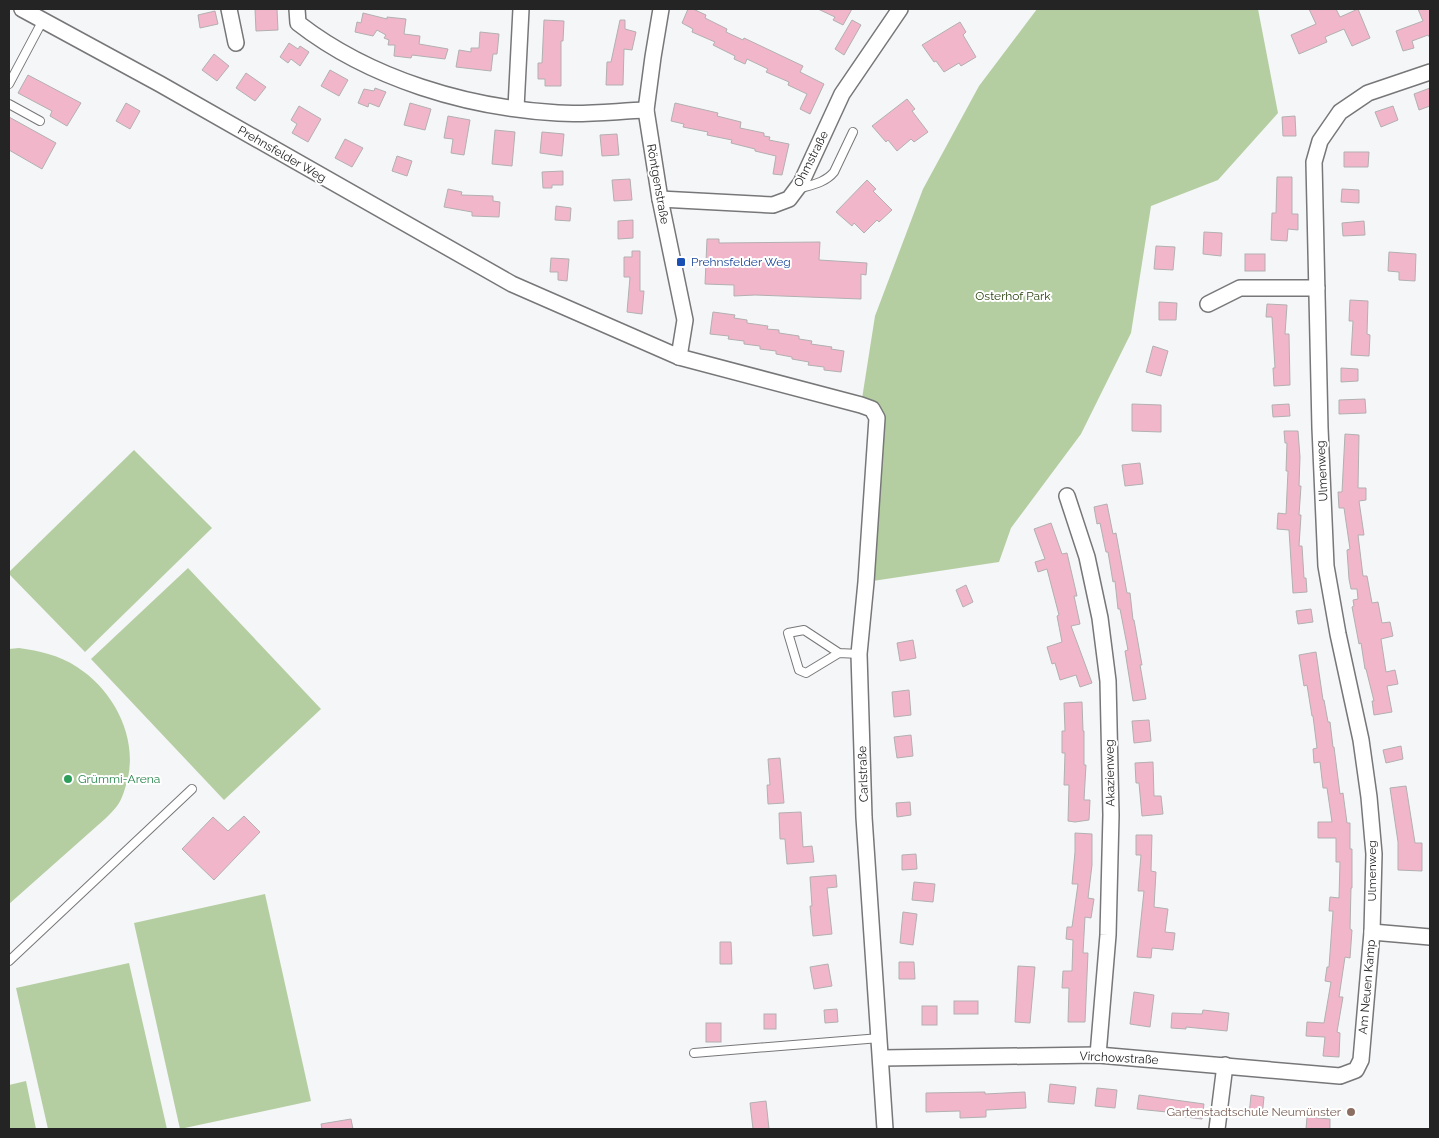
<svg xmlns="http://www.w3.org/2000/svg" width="1439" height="1138" viewBox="0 0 1439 1138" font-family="Raleway,sans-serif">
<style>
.park{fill:#b4cea1}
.building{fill:#f2b6ca;stroke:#b2b0b1}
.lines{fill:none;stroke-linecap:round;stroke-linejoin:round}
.lane-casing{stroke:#777779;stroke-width:10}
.street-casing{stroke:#777779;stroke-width:18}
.lane{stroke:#fff;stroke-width:8}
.street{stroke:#fff;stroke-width:15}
.transit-dot{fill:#1a4fb4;stroke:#fff;stroke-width:2}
.leisure-dot{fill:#2e9e5b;stroke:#fff;stroke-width:2}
.education-dot{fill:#8d6e63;stroke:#fff;stroke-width:2}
.labels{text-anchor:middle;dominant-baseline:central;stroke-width:4;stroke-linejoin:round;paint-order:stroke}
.street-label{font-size:12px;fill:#242425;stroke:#fff}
.transit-label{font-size:12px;fill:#164399;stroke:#fff;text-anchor:start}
.park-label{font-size:12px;fill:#29420d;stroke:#fff}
.leisure-label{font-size:12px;fill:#27864d;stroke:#fff;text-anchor:start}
.education-label{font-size:12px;fill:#785e54;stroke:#fff;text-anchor:end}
</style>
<rect width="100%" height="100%" fill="#f5f6f8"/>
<g class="park">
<path d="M1037 9H1258L1278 113 1218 180 1151 206 1131 333 1081 434 1011 528 999 562 866 582 881 407 861 405 875 316 923 189 979 86Z"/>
<path d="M134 450 212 528 85 652 9 574V572Z"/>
<path d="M188 568 321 709 224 800 91 659Z"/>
<path d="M19 648C40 651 59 655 77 667 113 690 137 735 128 778 125 788 123 798 117 806 114 810 110 814 106 818L9 904V649Z"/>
<path d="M265 894 311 1101 180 1129 134 923Z"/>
<path d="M129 963 167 1129H48L16 988Z"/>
<path d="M26 1081 36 1129H9V1085Z"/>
</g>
<g class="building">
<path d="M255 9H277L278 30 256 31Z"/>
<path d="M688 9H693L706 15 705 18 727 29 726 32 743 40 744 38 803 66 800 72 824 84 810 114 800 109 807 94 788 85 789 82 766 72 768 69 747 59 745 64 734 59 735 56 713 45 715 42 692 32 693 29 682 23Z"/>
<path d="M818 9H852L843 25 833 20 835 17Z"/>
<path d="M1309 9H1336L1340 17 1358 9 1370 38 1352 46 1344 29 1325 37 1327 42 1299 54 1291 35 1316 24Z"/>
<path d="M1418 9H1430V38L1428 35 1412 41 1414 48 1403 51 1396 31 1423 21Z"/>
<path d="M215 11 218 24 200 28 198 15Z"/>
<path d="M363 13 387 19V17L406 19 404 34 420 36 419 44 448 49 445 59 412 55 411 58 394 56 395 45H388L389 40 384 38 386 35 377 30 373 36 355 32 357 22 361 23Z"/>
<path d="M544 20 564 21 563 41H561V86H545V79H538V63H542Z"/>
<path d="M620 20H625V29L636 32 632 50 624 49 623 85H606L607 62H611Z"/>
<path d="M852 20 861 25 844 55 835 49Z"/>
<path d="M960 22 966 32 963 35 976 57 961 66 959 63 944 72 936 61 934 62 922 45Z"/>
<path d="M480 32 499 34 497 54H493L491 71 456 67 459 50 471 52V48H479Z"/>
<path d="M289 43 298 49 300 46 309 52 300 66 291 59 288 63 280 57Z"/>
<path d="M214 54 229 66 217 81 202 70Z"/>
<path d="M330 70 348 80 339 96 321 86Z"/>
<path d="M246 73 266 87 255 101 236 88Z"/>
<path d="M28 75 81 103 67 126 50 116 52 111 18 93Z"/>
<path d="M375 88 386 92 379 107 369 103 368 107 358 103 364 89 374 91Z"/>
<path d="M1430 88V106L1419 110 1414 94Z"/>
<path d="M907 99 915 109 912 111 928 132 914 142 911 139 897 151 888 140 886 142 872 126Z"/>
<path d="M126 103 140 111 130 129 116 121Z"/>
<path d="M410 103 431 109 425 130 404 125Z"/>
<path d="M675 103 718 113 717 116 741 122 740 128 764 133V136L770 137 769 140 789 144 782 175 773 174 776 156 755 151V149L731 143 732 140 707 135 708 132 683 127 684 124 671 121Z"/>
<path d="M299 106 321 119 308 142 292 133 297 124 291 120Z"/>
<path d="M1393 106 1398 120 1381 127 1375 112Z"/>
<path d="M448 116 470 120 464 155 451 153 453 139 444 138Z"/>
<path d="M1295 116 1296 136H1283L1282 117Z"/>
<path d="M9 117 56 143 42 169 9 150Z"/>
<path d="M495 130 515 132 512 166 492 164Z"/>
<path d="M542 132 564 134 562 156 540 153Z"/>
<path d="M617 134 619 155 602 156 600 135Z"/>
<path d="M345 139 363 148 352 167 335 158Z"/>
<path d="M1344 152H1369L1368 167H1344Z"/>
<path d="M397 156 412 161 407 176 392 171Z"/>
<path d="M563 171V185H552V188H543L542 172Z"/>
<path d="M1277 177H1292V214H1298V230L1288 229 1287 241 1271 240 1272 213H1276Z"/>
<path d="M630 179 632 200 614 201 612 180Z"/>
<path d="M867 180 876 189 873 191 892 210 879 222 877 220 864 233 854 223 852 226 836 212Z"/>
<path d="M448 189 462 192 461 195 493 196V201L500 202 499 217 472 216V212L444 207Z"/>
<path d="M1342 189 1359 190V203L1341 202Z"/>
<path d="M556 206 571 208 570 221 555 220Z"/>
<path d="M633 220V238L618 239V221Z"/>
<path d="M1364 221 1365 235 1343 236 1342 223Z"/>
<path d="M1204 232 1222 233 1221 256 1203 254Z"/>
<path d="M707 239H719V243L820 242 819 260 867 263 866 275 861 274V299L755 295 734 296V285L705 284Z"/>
<path d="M1156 246 1175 247 1173 270 1154 269Z"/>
<path d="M632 251H640V291H644L642 314 627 312 630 277H624V257H632Z"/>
<path d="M1389 252 1416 254 1415 281 1399 280V272L1388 271Z"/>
<rect x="1245" y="254" width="20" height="17"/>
<path d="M551 258 569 259 567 281 558 280V272H550Z"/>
<path d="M1350 300 1368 301 1367 334 1370 335 1369 356 1351 355 1353 321H1349Z"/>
<path d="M1159 302 1177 303 1176 320H1159Z"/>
<path d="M1267 304 1287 305 1285 334H1289L1290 385 1274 386 1273 368H1275L1272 317H1266Z"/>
<path d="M713 312 735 315 734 318 747 320V323L768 326 767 329 779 330V333L799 336V339L812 341 811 344 832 347 831 349 844 351 841 372 824 370V367L808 365 809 362 792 359V357L776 354V351L760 349V346L744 344V341L728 339 729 336 710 334Z"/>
<path d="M1153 346 1168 351 1161 376 1146 372Z"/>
<path d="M1341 368 1358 369V381L1341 382Z"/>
<path d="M1365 399 1366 413 1339 414V400Z"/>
<path d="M1132 404 1161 405V432L1132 431Z"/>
<path d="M1289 404 1290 416 1273 417 1272 405Z"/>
<path d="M1284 431H1298L1300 457 1299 486H1301L1299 515H1301L1299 546H1302L1304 578H1306L1307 592 1293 593 1289 530 1277 529 1278 513 1286 514 1288 471H1286L1287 443H1285Z"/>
<path d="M1345 434 1359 435 1358 488H1366V500L1359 501 1364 535H1358L1363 576H1367L1372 603 1378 602 1382 623 1390 622 1393 636 1381 639 1386 672 1395 670 1398 684 1387 686 1392 712 1374 715 1372 701H1374L1366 669H1365L1361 643 1359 644 1352 607 1354 606 1353 600 1358 599 1357 589H1351L1349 579 1347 550 1350 549 1344 508H1339L1338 492H1342Z"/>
<path d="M1140 463 1143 484 1125 486 1122 465Z"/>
<path d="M1107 504 1113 534 1116 533 1127 593H1130L1133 620H1134L1142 665H1140L1146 699 1133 701 1125 651 1128 650 1120 609H1118L1115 581 1113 582 1108 552H1106L1100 523 1097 524 1094 507Z"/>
<path d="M1051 523 1062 554 1067 553 1077 596H1074L1080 624 1071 626 1092 683 1080 687 1076 675 1060 680 1055 663 1052 664 1047 647 1062 642 1057 616 1059 615 1047 569 1038 572 1035 562 1045 559 1034 529Z"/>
<path d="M966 585 973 602 963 607 956 590Z"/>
<path d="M1311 609 1313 622 1298 624 1296 611Z"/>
<path d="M913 640 916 658 900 661 897 643Z"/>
<path d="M1316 652 1323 700H1324L1328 722H1330L1333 747H1334L1340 794 1343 793 1347 823H1350V849H1352V888H1351L1350 929 1352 930 1350 958 1345 957 1339 997H1343L1337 1032 1340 1033 1339 1057 1323 1056 1325 1037 1306 1036 1307 1022 1324 1023 1331 982 1325 981 1327 967H1329L1333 911H1329L1330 897 1339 898 1340 862H1336V838H1318V822H1332L1327 788H1323L1320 762 1314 763 1313 749 1317 748 1313 716H1312L1307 685 1304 686 1299 655Z"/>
<path d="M909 690 911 715 894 717 892 692Z"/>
<path d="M1082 702 1083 731H1084V765H1086L1084 800H1090L1089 820 1075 822 1068 821 1069 785H1064L1065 753H1062V731H1065L1064 703Z"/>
<path d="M1149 720 1151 741 1134 743 1132 721Z"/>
<path d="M911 735 913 756 897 758 894 737Z"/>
<path d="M1401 746 1403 759 1386 763 1383 750Z"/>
<path d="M780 758 784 803 768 804 767 785H770L768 759Z"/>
<path d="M1153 762 1154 796H1161L1163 814 1142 816 1139 783H1136L1135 763Z"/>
<path d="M1406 786 1415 843H1422V871L1398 870V842L1390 788Z"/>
<path d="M910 802 911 815 897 817 896 803Z"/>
<path d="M801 812 803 847 812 846 814 862 787 864 785 839H780L779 813Z"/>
<path d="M244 816 260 832 214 880 182 849 213 817 228 831Z"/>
<path d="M1075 833 1092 834V865L1088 898 1094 899 1091 918 1085 917 1083 953H1088L1085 1022H1068L1069 988H1062L1063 971H1072L1073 940 1066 939 1067 927H1072L1078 884H1072L1075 852Z"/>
<path d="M1136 835H1152L1151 871 1156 872 1154 907 1168 909 1165 932 1175 933 1173 950 1152 948 1151 958 1137 957 1144 891H1138L1141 855H1136Z"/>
<path d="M916 854 917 869 902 870V855Z"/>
<path d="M836 875 837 887 827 888 832 934 813 936 810 906H812L810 877Z"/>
<path d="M914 882 935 884 933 902 912 900Z"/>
<path d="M903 912 917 914 913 945 900 943Z"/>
<path d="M720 942H731L732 964H720Z"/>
<path d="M899 962H914L915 979H899Z"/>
<path d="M828 964 832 986 814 989 810 967Z"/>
<path d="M1018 966 1035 967 1030 1023 1015 1022Z"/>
<path d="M1134 992 1154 995 1150 1027 1130 1024Z"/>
<rect x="954" y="1001" width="24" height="13"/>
<rect x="922" y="1006" width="15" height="19"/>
<path d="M837 1009 838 1022 825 1023 824 1010Z"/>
<path d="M1203 1010 1229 1013 1227 1031 1186 1027V1029L1171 1028 1172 1013 1202 1014Z"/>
<rect x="764" y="1014" width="12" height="15"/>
<rect x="706" y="1023" width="15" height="19"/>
<path d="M1050 1084 1076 1087 1074 1104 1048 1102Z"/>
<path d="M1097 1088 1117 1090 1115 1108 1095 1106Z"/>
<path d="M985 1092V1094L1025 1092 1026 1108 986 1110V1117L960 1118V1111L926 1112V1093Z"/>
<path d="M1139 1095 1204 1104 1202 1119 1177 1116V1113L1137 1109Z"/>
<path d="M1251 1095 1264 1097 1262 1117 1249 1115Z"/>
<path d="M766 1101 769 1129H753L750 1103Z"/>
<path d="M1307 1117 1330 1119V1129H1306Z"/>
<path d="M351 1119 353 1129H322L321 1124Z"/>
</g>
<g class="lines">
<g class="lane-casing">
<g id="lane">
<path d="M9 84 43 20"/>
<path d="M9 104 40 121"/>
<path d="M798 189C811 185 825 183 834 172L853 132"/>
<path d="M839 653 806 673 799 670 788 633 804 630 839 653 859 654"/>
<path d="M9 961 192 789"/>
<path d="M694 1053 880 1038"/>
</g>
</g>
<g class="street-casing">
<g id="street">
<path d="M22 9 160 84 512 284 679 357 861 405 872 409 877 418 866 582 859 654 864 817 885 1129"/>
<path d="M229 9 236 43"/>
<path d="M297 9 298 23C370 79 468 108 558 113 587 115 617 111 646 110"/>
<path d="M661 9 653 57 646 110 660 199 685 320 679 357"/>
<path d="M516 108 521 9"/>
<path d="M660 199 773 205 789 199 801 183 842 94 900 9"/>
<path d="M1208 304 1240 288H1317"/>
<path d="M1067 496 1087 557 1100 618 1108 681 1111 815 1108 935 1098 1055"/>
<path d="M1372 932 1430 937"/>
<path d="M881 1058 1098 1055 1340 1076 1356 1070 1361 1060 1372 932 1374 854 1369 797 1361 740 1338 634 1326 566 1320 428 1314 162 1320 141 1340 112 1368 93 1430 72"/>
<path d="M1217 1129 1225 1065"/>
</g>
</g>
<use href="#lane" class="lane"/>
<use href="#street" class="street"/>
</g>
<rect class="transit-dot" x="676" y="257" width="10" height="10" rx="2.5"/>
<circle class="leisure-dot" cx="68" cy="779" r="5"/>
<circle class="education-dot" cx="1351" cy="1112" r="5"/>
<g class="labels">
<g class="street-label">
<text transform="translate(282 154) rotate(30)">Prehnsfelder Weg</text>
<text transform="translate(811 159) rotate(-63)">Ohmstraße</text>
<text transform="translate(658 184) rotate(80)">Röntgenstraße</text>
<text transform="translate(1322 471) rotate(-93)">Ulmenweg</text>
<text transform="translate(1110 773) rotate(-91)">Akazienweg</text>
<text transform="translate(863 774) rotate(-92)">Carlstraße</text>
<text transform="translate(1372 871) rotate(-90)">Ulmenweg</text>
<text transform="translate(1367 987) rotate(-85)">Am Neuen Kamp</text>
<text transform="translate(1119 1058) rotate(3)">Virchowstraße</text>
</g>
<g class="transit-label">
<text x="691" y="262">Prehnsfelder Weg</text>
</g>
<g class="park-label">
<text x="1013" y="296">Osterhof Park</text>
</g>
<g class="leisure-label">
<text x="78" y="779">Grümmi-Arena</text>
</g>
<g class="education-label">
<text x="1341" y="1112">Gartenstadtschule Neumünster</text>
</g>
</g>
<rect width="1439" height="1138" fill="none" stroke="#242425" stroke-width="20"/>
</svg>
